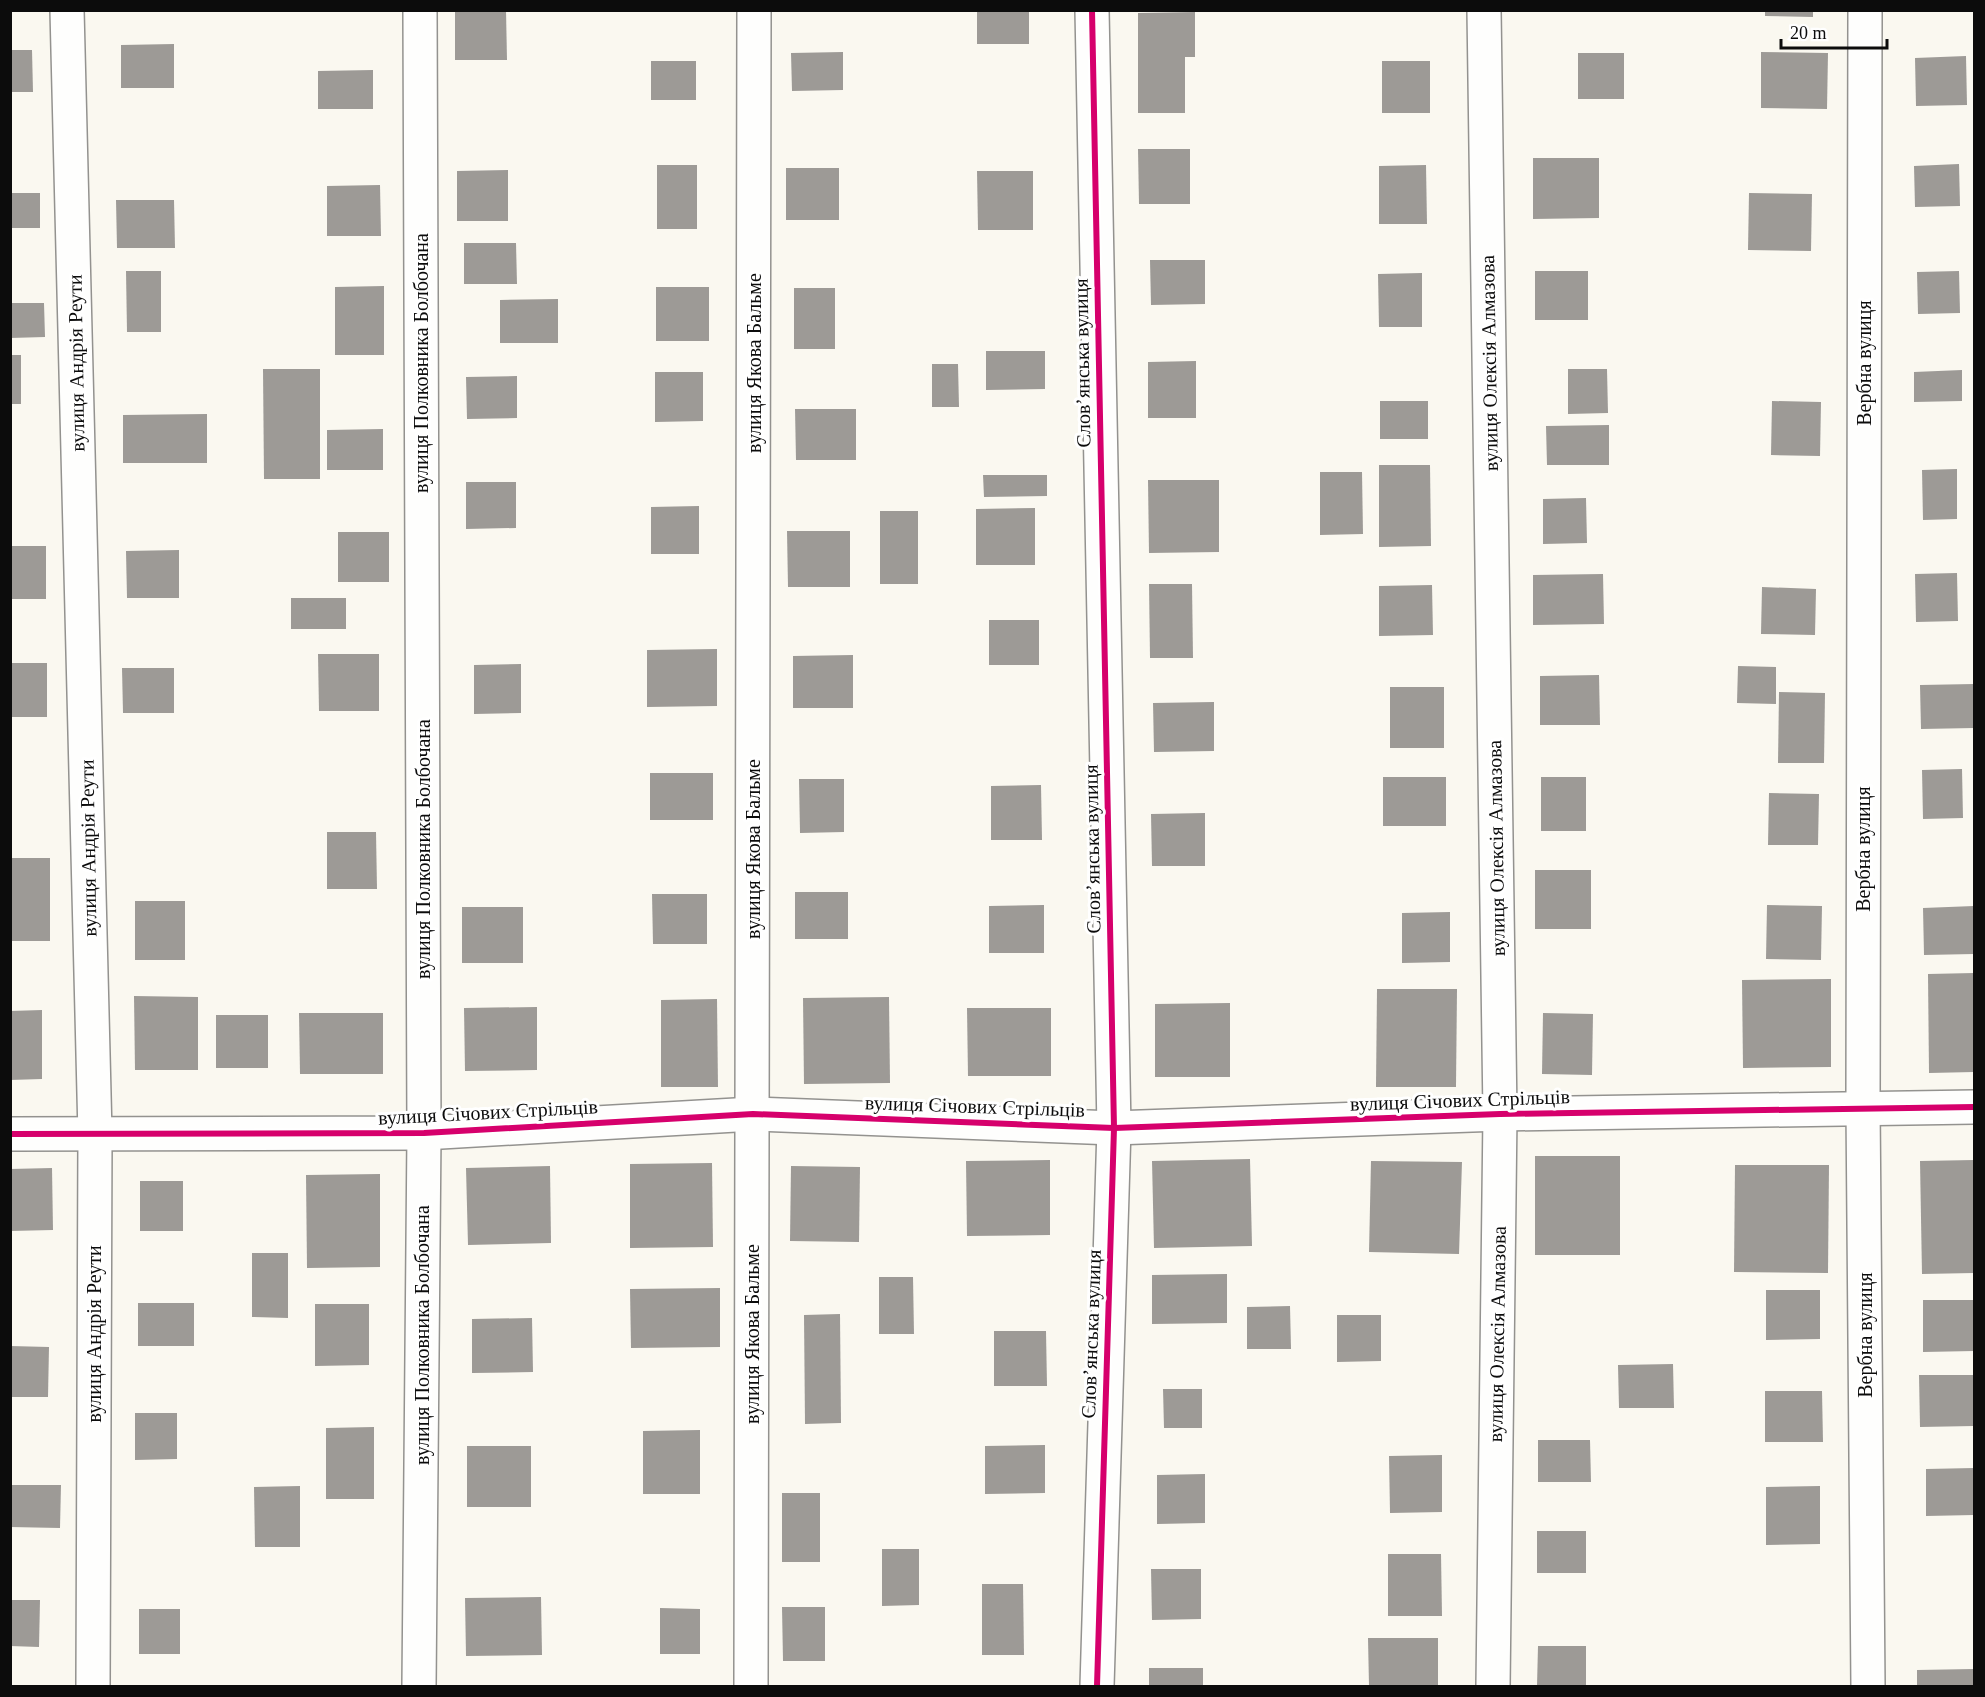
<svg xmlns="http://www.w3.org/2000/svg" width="1985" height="1697" viewBox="0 0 1985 1697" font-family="'Times New Roman',serif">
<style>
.building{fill:#9d9a96}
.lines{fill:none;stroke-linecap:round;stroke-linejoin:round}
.street-casing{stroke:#93928f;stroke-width:36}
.street{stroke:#fefefd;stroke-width:33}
.cycleway-casing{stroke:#fff;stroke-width:10}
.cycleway{stroke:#d6006c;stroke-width:6}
.labels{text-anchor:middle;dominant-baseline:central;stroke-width:6;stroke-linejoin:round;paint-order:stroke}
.street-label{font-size:20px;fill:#0c0c0c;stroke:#fff}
</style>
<rect width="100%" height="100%" fill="#faf8f0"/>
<g class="building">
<path d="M455 10H506L507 60H455Z"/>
<rect x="977" y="10" width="52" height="34"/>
<path d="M1765 10H1813V17L1765 16Z"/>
<path d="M1195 12V57H1185V113H1138V13Z"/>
<path d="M174 44V88H121V45Z"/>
<path d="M10 50H32L33 92H10Z"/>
<path d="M843 52V90L792 91 791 53Z"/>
<path d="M1761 52 1828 53 1827 109 1761 108Z"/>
<rect x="1578" y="53" width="46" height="46"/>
<path d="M1966 56 1967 105 1916 106 1915 58Z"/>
<rect x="651" y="61" width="45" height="39"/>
<rect x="1382" y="61" width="48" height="52"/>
<path d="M373 70V109H318V71Z"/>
<path d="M1138 149H1190V204H1139Z"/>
<path d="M1533 158H1599V218L1533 219Z"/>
<path d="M1959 164 1960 206 1915 207 1914 166Z"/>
<rect x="657" y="165" width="40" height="64"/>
<path d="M1426 165 1427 224H1379V166Z"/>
<rect x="786" y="168" width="53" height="52"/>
<path d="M508 170V221H457V171Z"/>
<path d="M977 171H1033V230H978Z"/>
<path d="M380 185 381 236H327V186Z"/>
<rect x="10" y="193" width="30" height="35"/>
<path d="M1749 193 1812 194 1811 251 1748 250Z"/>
<path d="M116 200H174L175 248H117Z"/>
<path d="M464 243H516L517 284H464Z"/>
<path d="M1150 260H1205V304L1151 305Z"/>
<path d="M126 271H161V332H127Z"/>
<rect x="1535" y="271" width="53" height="49"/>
<path d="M1959 271 1960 313 1918 314 1917 272Z"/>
<path d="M1422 273V327H1379L1378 274Z"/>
<path d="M384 286V355H335V287Z"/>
<rect x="656" y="287" width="53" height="54"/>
<rect x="794" y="288" width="41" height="61"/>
<path d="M558 299V343H500V300Z"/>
<path d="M10 303H44L45 337 10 338Z"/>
<path d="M986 351H1045V389L986 390Z"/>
<rect x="10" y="355" width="11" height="49"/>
<path d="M1196 361V418H1148V362Z"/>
<path d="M932 364H958L959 407H932Z"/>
<path d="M263 369H320V479H264Z"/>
<path d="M1568 369H1607L1608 413 1568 414Z"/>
<path d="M1962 370V401L1914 402V372Z"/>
<path d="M655 372H703V421L655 422Z"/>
<path d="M517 376V418L467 419 466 377Z"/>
<rect x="1380" y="401" width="48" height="38"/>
<path d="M1772 401 1821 402 1820 456 1771 455Z"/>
<path d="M795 409H856V460H796Z"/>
<path d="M207 414V463H123V415Z"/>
<path d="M1609 425V465H1547L1546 426Z"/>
<path d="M383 429V470H327V430Z"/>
<path d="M1379 465H1430L1431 546 1379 547Z"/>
<path d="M1957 469V519L1923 520 1922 470Z"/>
<path d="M1320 472H1362L1363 534 1320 535Z"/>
<path d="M983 475H1047V496L984 497Z"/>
<path d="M1148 480H1219V552L1149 553Z"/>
<path d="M466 482H516V528L466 529Z"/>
<path d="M1586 498 1587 543 1543 544V499Z"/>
<path d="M699 506V554H651V507Z"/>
<path d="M1035 508V565H976V509Z"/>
<rect x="880" y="511" width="38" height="73"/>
<path d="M787 531H850V587H788Z"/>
<rect x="338" y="532" width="51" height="50"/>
<rect x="10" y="546" width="36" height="53"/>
<path d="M179 550V598H127L126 551Z"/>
<path d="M1957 573 1958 621 1916 622 1915 574Z"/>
<path d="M1603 574 1604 624 1533 625V575Z"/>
<path d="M1149 584H1192L1193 658H1150Z"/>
<path d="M1432 585 1433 635 1379 636V586Z"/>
<path d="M1762 587 1816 589 1815 635 1761 634Z"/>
<rect x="291" y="598" width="55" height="31"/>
<rect x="989" y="620" width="50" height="45"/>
<path d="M717 649V706L647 707V650Z"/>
<path d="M318 654H379V711H319Z"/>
<path d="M853 655V708H793V656Z"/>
<rect x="10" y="663" width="37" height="54"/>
<path d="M521 664V713L474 714V665Z"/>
<path d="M1738 666 1776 667V704L1737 703Z"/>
<path d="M122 668H174V713H123Z"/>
<path d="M1599 675 1600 725H1540V676Z"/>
<path d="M1974 684V728L1921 729 1920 685Z"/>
<rect x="1390" y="687" width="54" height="61"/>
<path d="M1779 692 1825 693 1824 763H1778Z"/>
<path d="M1214 702V751L1154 752 1153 703Z"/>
<path d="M1962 769 1963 818 1923 819 1922 770Z"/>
<rect x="650" y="773" width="63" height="47"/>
<rect x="1383" y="777" width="63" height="49"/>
<rect x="1541" y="777" width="45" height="54"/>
<path d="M799 779H844V832L800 833Z"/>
<path d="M1041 785 1042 840H991V786Z"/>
<path d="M1769 793 1819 794 1818 845H1768Z"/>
<path d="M1205 813V866H1152L1151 814Z"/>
<path d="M327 832H376L377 889H327Z"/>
<rect x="10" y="858" width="40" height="83"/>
<rect x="1535" y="870" width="56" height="59"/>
<rect x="795" y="892" width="53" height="47"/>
<path d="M652 894H707V944H653Z"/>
<rect x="135" y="901" width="50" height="59"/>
<path d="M1044 905V953H989V906Z"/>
<path d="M1767 905 1822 906 1821 960 1766 959Z"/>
<path d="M1974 906V954L1924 955 1923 908Z"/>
<rect x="462" y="907" width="61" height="56"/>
<path d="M1450 912V962L1402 963V913Z"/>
<path d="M1974 973V1072L1929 1073 1928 974Z"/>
<path d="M1831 979V1067L1743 1068 1742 980Z"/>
<path d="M1377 989H1457L1456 1087H1376Z"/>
<path d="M134 996 198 997V1070H135Z"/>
<path d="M889 997 890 1083 804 1084 803 998Z"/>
<path d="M717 999 718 1087H661V1000Z"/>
<path d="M1230 1003V1077H1155V1004Z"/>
<path d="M537 1007V1070L465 1071 464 1008Z"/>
<path d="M967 1008H1051V1076H968Z"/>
<path d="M42 1010V1079L10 1080V1011Z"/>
<path d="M299 1013H383V1074H300Z"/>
<path d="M1543 1013 1593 1014 1592 1075 1542 1074Z"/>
<rect x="216" y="1015" width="52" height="53"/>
<rect x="1535" y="1156" width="85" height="99"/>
<path d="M1250 1159 1252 1246 1154 1248 1152 1161Z"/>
<path d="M1050 1160V1235L967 1236 966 1161Z"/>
<path d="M1974 1160V1273L1922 1274 1920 1161Z"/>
<path d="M1371 1161 1462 1162 1459 1254 1369 1252Z"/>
<path d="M712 1163 713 1247 630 1248V1164Z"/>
<path d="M1735 1165H1829L1828 1273 1734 1272Z"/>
<path d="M550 1166 551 1243 468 1245 466 1168Z"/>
<path d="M791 1166 860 1167 859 1242 790 1241Z"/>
<path d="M52 1168 53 1230 10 1231V1169Z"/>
<path d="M380 1174V1267L307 1268 306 1175Z"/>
<rect x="140" y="1181" width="43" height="50"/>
<path d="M252 1253H288V1318L252 1317Z"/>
<path d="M1227 1274V1323L1152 1324V1275Z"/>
<path d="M879 1277H913L914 1334H879Z"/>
<path d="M720 1288V1347L631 1348 630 1289Z"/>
<path d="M1766 1290H1820V1339L1766 1340Z"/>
<path d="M1923 1300H1974V1351L1923 1352Z"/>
<rect x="138" y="1303" width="56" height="43"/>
<path d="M315 1304H369V1365L315 1366Z"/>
<path d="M1290 1306 1291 1349H1247V1307Z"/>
<path d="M840 1314 841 1423 805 1424 804 1315Z"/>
<path d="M1337 1315H1381V1361L1337 1362Z"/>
<path d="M532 1318 533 1372 472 1373V1319Z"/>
<path d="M994 1331H1046L1047 1386H994Z"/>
<path d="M10 1346 49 1347 48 1397H10Z"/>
<path d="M1673 1364 1674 1408H1619L1618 1365Z"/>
<path d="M1919 1375H1974V1426L1920 1427Z"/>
<path d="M1163 1389H1202V1428H1164Z"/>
<path d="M1765 1391H1822L1823 1442H1765Z"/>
<path d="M135 1413H177V1459L135 1460Z"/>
<path d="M374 1427V1499H326V1428Z"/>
<path d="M700 1430V1494H643V1431Z"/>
<path d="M1538 1440H1590L1591 1482H1538Z"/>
<path d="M1045 1445V1493L985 1494V1446Z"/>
<rect x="467" y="1446" width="64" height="61"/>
<path d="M1442 1455V1512L1390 1513 1389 1456Z"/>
<path d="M1974 1468V1515L1926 1516V1469Z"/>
<path d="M1205 1474V1523L1157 1524V1475Z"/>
<path d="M10 1485H61L60 1528 10 1527Z"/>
<path d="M300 1486V1547H255L254 1487Z"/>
<path d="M1820 1486V1544L1766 1545V1487Z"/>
<rect x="782" y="1493" width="38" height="69"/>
<rect x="1537" y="1531" width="49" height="42"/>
<path d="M882 1549H919V1605L882 1606Z"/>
<path d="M1388 1554H1441L1442 1616H1388Z"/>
<path d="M1151 1569H1201V1619L1152 1620Z"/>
<path d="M982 1584H1023L1024 1655H982Z"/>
<path d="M541 1597 542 1655 466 1656 465 1598Z"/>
<path d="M10 1600H40L39 1647 10 1646Z"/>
<path d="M782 1607H825V1661H783Z"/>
<path d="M660 1608 700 1609V1654H660Z"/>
<rect x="139" y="1609" width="41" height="45"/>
<path d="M1368 1638H1438V1686H1369Z"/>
<path d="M1538 1646H1586V1686H1537Z"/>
<rect x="1149" y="1668" width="54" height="18"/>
<path d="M1973 1669V1686H1917V1670Z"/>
</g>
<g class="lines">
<g class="street-casing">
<g id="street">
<path d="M67 10 95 1134 93 1686"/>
<path d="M1092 10 1114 1128 1097 1686"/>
<path d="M1484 10 1500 1114 1493 1686"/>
<path d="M1865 10 1863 1107 1868 1686"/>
<path d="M10 1134 424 1133 753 1114 1114 1128 1500 1114 1974 1107"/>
<path d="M419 1686 424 1133 420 10"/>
<path d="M751 1686 754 10"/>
</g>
</g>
<use href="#street" class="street"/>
<g class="cycleway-casing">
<g id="cycleway">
<path d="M1092 10 1114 1128 1097 1686"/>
<path d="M10 1134 424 1133 753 1114 1114 1128 1500 1114 1974 1107"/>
</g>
</g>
<use href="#cycleway" class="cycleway"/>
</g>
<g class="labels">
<g class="street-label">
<text transform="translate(76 363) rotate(-91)">вулиця Андрія Реути</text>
<text transform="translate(421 363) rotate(-90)">вулиця Полковника Болбочана</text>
<text transform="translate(754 363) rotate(-90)">вулиця Якова Бальме</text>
<text transform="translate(1082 363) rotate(-91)">Словʼянська вулиця</text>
<text transform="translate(1489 363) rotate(-91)">вулиця Олексія Алмазова</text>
<text transform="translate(1864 363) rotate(-90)">Вербна вулиця</text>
<text transform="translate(88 848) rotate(-91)">вулиця Андрія Реути</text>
<text transform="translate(1496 848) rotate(-91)">вулиця Олексія Алмазова</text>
<text transform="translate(423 849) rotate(-90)">вулиця Полковника Болбочана</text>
<text transform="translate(753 849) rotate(-90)">вулиця Якова Бальме</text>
<text transform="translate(1092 849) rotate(-91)">Словʼянська вулиця</text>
<text transform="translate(1863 849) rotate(-90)">Вербна вулиця</text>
<text transform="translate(1460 1100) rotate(-2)">вулиця Січових Стрільців</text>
<text transform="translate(975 1106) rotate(2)">вулиця Січових Стрільців</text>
<text transform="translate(488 1112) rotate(-3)">вулиця Січових Стрільців</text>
<text transform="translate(94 1334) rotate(-90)">вулиця Андрія Реути</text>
<text transform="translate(752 1334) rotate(-90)">вулиця Якова Бальме</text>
<text transform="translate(1091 1334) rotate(-88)">Словʼянська вулиця</text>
<text transform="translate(1497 1334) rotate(-89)">вулиця Олексія Алмазова</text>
<text transform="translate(422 1335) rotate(-90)">вулиця Полковника Болбочана</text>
<text transform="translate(1865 1335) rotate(-90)">Вербна вулиця</text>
</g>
</g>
<rect width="1985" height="1697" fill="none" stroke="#0c0c0c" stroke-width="24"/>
<path d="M1781 39v9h106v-9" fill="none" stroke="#0c0c0c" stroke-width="3"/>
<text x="1790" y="39" font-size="18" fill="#0c0c0c" stroke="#ffffff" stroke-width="4.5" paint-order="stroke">20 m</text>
</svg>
